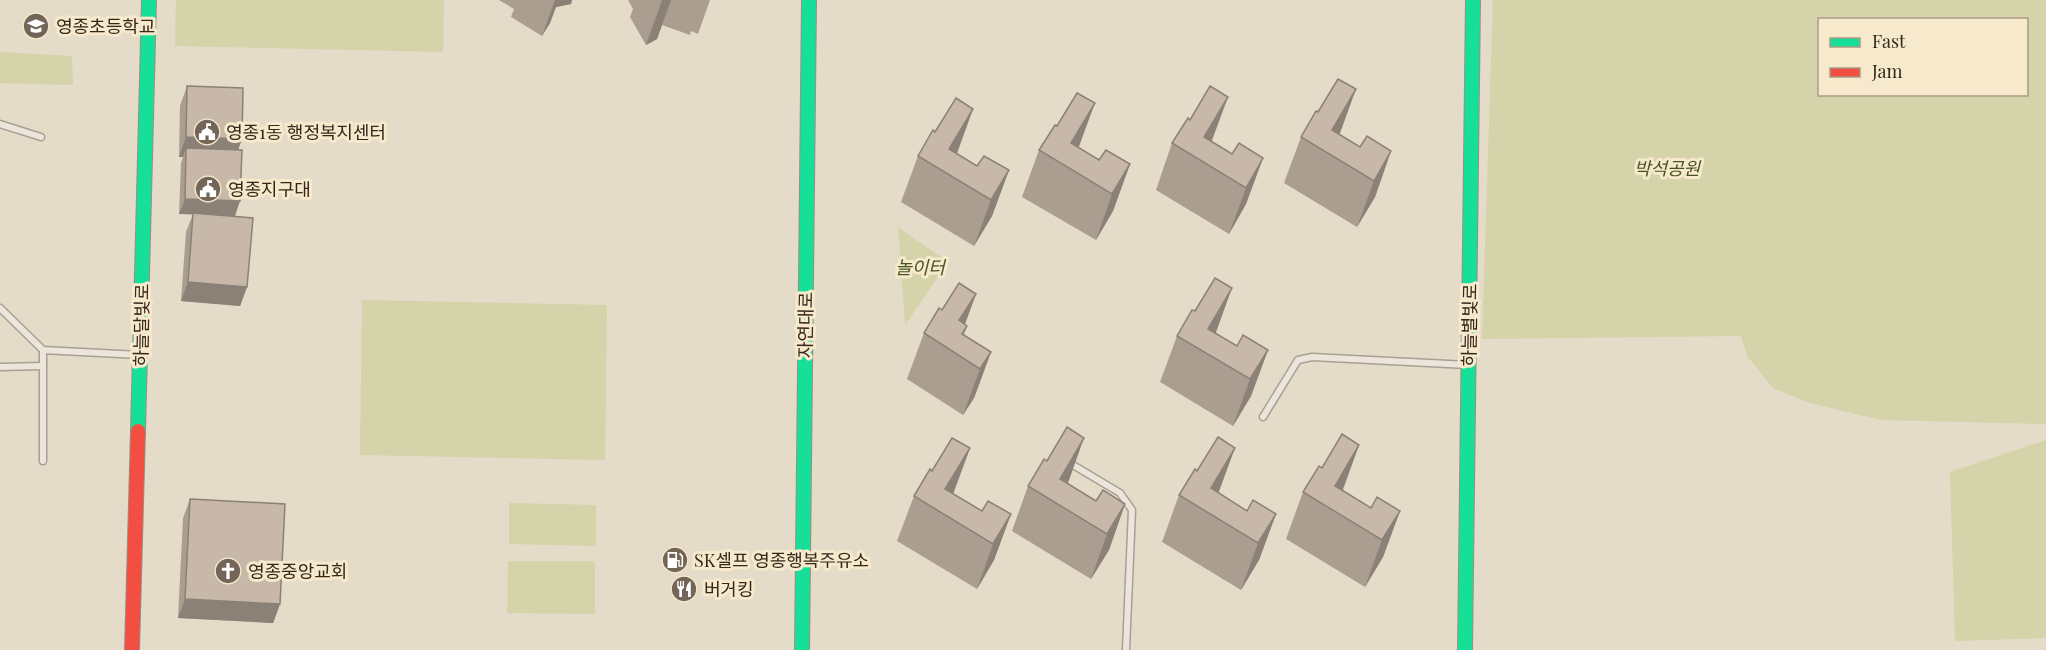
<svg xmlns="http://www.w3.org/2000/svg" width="2046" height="650" viewBox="0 0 2046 650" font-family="'Playfair Display','Noto Sans KR',serif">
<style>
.green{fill:#d4d3aa;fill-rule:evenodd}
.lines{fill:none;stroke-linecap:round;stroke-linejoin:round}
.lane-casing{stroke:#a8a092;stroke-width:9}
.fast-casing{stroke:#988f82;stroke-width:16}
.jam-casing{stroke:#988f82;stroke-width:16}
.lane{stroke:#ebe5db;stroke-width:6}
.fast{stroke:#16e098;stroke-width:14}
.jam{stroke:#f24e42;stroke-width:14}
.wall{fill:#ab9e91}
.shaded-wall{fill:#8b8176}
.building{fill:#c7b8a9;stroke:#8b8176;stroke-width:1.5}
.labels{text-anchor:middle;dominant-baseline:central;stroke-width:6;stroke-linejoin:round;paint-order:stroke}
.poi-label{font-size:18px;fill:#36271b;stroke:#f6e9cc;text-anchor:start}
.park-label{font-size:18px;font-style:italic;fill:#475321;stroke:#f6e9cc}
.street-label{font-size:18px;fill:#36271b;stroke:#f6e9cc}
</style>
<rect width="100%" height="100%" fill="#e4dbc8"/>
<g class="green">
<path d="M176 0H444L443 52 175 46Z"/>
<path d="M1493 0H2046V424L1881 420 1810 403 1773 388 1747 356 1741 336 1482 339ZM1820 20H2026V94H1820Z"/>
<path d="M0 52 72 56 73 85 0 83Z"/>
<path d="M898 227 948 262 905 325Z"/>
<path d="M362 300 607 305 605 460 360 455Z"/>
<path d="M2046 440V638L1955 641 1950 472Z"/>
<path d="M509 503 596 505V546L509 544Z"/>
<path d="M508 561H595V614L507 613Z"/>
</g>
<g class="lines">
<g class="lane-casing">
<g id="lane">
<path d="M0 124 41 137"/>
<path d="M0 308 43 350 139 355"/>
<path d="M0 367 43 366"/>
<path d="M1263 417 1298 360 1312 357 1468 365"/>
<path d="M43 461V350"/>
<path d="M1068 462 1120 493 1132 510 1126 650"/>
</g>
</g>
<g class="fast-casing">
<g id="fast">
<path d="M138 431 149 0"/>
<path d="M802 650 809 0"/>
<path d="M1465 650 1473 0"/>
</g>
</g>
<g class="jam-casing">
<path id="jam" d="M132 650 138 431"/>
</g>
<use href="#lane" class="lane"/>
<use href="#fast" class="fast"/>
<use href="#jam" class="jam"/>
</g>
<g class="wall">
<path d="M499 0H573H572L571 4 556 7 550 23 542 36 511 17 514 9Z"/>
<path d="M628 0H710L698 34 691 31 690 35 662 25 657 39 646 45 630 17 633 9Z"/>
<path d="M187 86 242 139 238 150 235 216 216 215 247 287 240 306 181 301 186 232 193 214H179L181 163 183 157H179L180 106Z"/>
<path d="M973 109 957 154 977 166 1009 170 992 216 974 246 901 202 918 156 935 132Z"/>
<path d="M1340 135 1360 147 1391 151 1375 197 1357 227 1284 183 1301 137Z"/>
<path d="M1212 141 1232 154 1263 158 1246 204 1229 234 1156 190 1172 143Z"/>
<path d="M1078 148 1099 160 1130 164 1113 211 1096 240 1022 197 1039 150Z"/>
<path d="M976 294 965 324 967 326 964 335 991 352 974 398 963 415 907 379 924 333 942 310Z"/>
<path d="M1216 333 1237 346 1268 350 1251 396 1233 426 1160 382 1177 336Z"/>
<path d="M1359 445 1343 490 1371 508 1400 511 1383 557 1365 587 1286 539 1303 492 1322 468Z"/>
<path d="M970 448 953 494 982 511 1011 514 994 560 977 589 897 541 914 496 932 471Z"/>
<path d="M1068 483 1096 501 1125 504 1109 550 1091 579 1012 531 1028 486Z"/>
<path d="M1219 493 1247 511 1276 514 1259 560 1241 590 1162 542 1179 495Z"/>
<path d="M190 499 280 604 273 623 178 618 183 518Z"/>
</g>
<g class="shaded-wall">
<path d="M555 0H573H572L571 4 556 7 550 23 542 36Z"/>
<path d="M662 0H671L657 39 646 45Z"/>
<path d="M1356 89 1339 136 1332 130Z"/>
<path d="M1228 97 1211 143 1204 137Z"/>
<path d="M1095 103 1078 149 1071 143Z"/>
<path d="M973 109 956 155 949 149Z"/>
<path d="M186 137 242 139 235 158 186 148 183 157H179Z"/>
<path d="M1391 151 1375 197 1357 227 1374 181Z"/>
<path d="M1263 158 1246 204 1229 234 1246 188Z"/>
<path d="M1130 164 1113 211 1096 240 1112 194Z"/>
<path d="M1009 170 992 216 974 246 991 200Z"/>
<path d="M185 199 240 201 235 216 179 214Z"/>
<path d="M188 282 247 287 240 306 181 301Z"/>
<path d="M1232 288 1215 335 1208 329Z"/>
<path d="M976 294 959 340V320Z"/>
<path d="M1268 350 1251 396 1233 426 1250 379Z"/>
<path d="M991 352 974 398 963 415 980 369Z"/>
<path d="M1084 438 1068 483 1060 479Z"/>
<path d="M1359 445 1342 491 1335 486Z"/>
<path d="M970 448 953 494 945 489Z"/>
<path d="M1235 448 1218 494 1211 488Z"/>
<path d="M1125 504 1109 550 1091 579 1107 534Z"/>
<path d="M1400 511 1383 557 1365 587 1382 540Z"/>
<path d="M1011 514 994 560 977 589 993 544Z"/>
<path d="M1276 514 1259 560 1241 590 1258 543Z"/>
<path d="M185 599 280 604 273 623 178 618Z"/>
</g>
<g class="building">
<path d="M1338 79 1356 89 1332 130 1360 147 1367 136 1391 151 1374 181 1301 137 1316 111 1318 112Z"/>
<path d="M187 86 243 88 242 139 186 137Z"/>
<path d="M1210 86 1228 97 1204 137 1232 154 1239 143 1263 158 1246 188 1172 143 1188 118 1190 120Z"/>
<path d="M1077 93 1095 103 1071 143 1099 160 1106 150 1130 164 1112 194 1039 150 1055 125 1057 126Z"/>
<path d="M956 98 973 109 949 149 977 166 984 156 1009 170 991 200 918 156 933 130 935 132Z"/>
<path d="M186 148 242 150 240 201 185 199Z"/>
<path d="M193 213 253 218 247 287 188 282Z"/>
<path d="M1215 278 1232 288 1208 329 1237 346 1243 335 1268 350 1250 379 1177 336 1192 310 1195 311Z"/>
<path d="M959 283 976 294 959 320 967 326 962 334 991 352 980 369 924 333 939 308 942 310Z"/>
<path d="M1067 427 1084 438 1060 479 1096 501 1103 490 1125 504 1107 534 1028 486 1044 459 1047 461Z"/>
<path d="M1342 434 1359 445 1335 486 1371 508 1377 497 1400 511 1382 540 1303 492 1319 466 1322 468Z"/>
<path d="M1218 437 1235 448 1211 488 1247 511 1253 500 1276 514 1258 543 1179 495 1195 469 1197 471Z"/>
<path d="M952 438 970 448 945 489 982 511 988 501 1011 514 993 544 914 496 930 469 932 471Z"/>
<path d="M190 499 285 504 280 604 185 599Z"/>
</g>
<defs>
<g id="school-disc" transform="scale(1.35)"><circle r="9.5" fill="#736658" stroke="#f6e9cc"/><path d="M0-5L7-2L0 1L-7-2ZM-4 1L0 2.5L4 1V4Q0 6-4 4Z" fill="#fff"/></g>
<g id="civic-disc" transform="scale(1.35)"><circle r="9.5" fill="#736658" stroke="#f6e9cc"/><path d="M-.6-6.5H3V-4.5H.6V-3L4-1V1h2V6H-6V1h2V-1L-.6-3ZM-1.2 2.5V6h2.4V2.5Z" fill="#fff"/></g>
<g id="fuel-disc" transform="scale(1.35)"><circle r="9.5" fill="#736658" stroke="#f6e9cc"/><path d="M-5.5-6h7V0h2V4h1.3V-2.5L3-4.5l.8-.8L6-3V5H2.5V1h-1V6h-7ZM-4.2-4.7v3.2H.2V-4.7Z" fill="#fff"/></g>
<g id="church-disc" transform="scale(1.35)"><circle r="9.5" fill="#736658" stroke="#f6e9cc"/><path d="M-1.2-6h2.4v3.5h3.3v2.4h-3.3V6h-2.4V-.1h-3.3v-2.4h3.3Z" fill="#fff"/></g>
<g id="restaurant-disc" transform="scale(1.35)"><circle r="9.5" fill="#736658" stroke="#f6e9cc"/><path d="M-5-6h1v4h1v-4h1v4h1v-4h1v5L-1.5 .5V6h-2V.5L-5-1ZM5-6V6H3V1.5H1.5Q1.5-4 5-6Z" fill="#fff"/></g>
</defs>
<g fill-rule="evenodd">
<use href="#school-disc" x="36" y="26"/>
<use href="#civic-disc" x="207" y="132"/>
<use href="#civic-disc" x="208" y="189"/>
<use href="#fuel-disc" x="675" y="560"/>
<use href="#church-disc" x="228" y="571"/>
<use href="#restaurant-disc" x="684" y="589"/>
</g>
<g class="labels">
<g class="poi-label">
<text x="56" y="26">영종초등학교</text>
<text x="226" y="132">영종1동 행정복지센터</text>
<text x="228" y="189">영종지구대</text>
<text x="694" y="560">SK셀프 영종행복주유소</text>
<text x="248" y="571">영종중앙교회</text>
<text x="704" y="589">버거킹</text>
</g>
<g class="park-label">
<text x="1667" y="168">박석공원</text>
<text x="920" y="267">놀이터</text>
</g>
<g class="street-label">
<text transform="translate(141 325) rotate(-89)">하늘달빛로</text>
<text transform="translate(805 325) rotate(-89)">자연대로</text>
<text transform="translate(1469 325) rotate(-89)">하늘별빛로</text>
</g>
</g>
<rect x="1818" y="18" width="210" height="78" fill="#f6e9cc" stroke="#a99b85" stroke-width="1.5"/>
<rect x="1830" y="38" width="30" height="9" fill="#16e098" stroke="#a99b85" stroke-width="1.5"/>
<text x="1872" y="48" font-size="18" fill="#36271b">Fast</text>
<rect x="1830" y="68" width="30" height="9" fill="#f24e42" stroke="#a99b85" stroke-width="1.5"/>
<text x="1872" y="78" font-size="18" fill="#36271b">Jam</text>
</svg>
